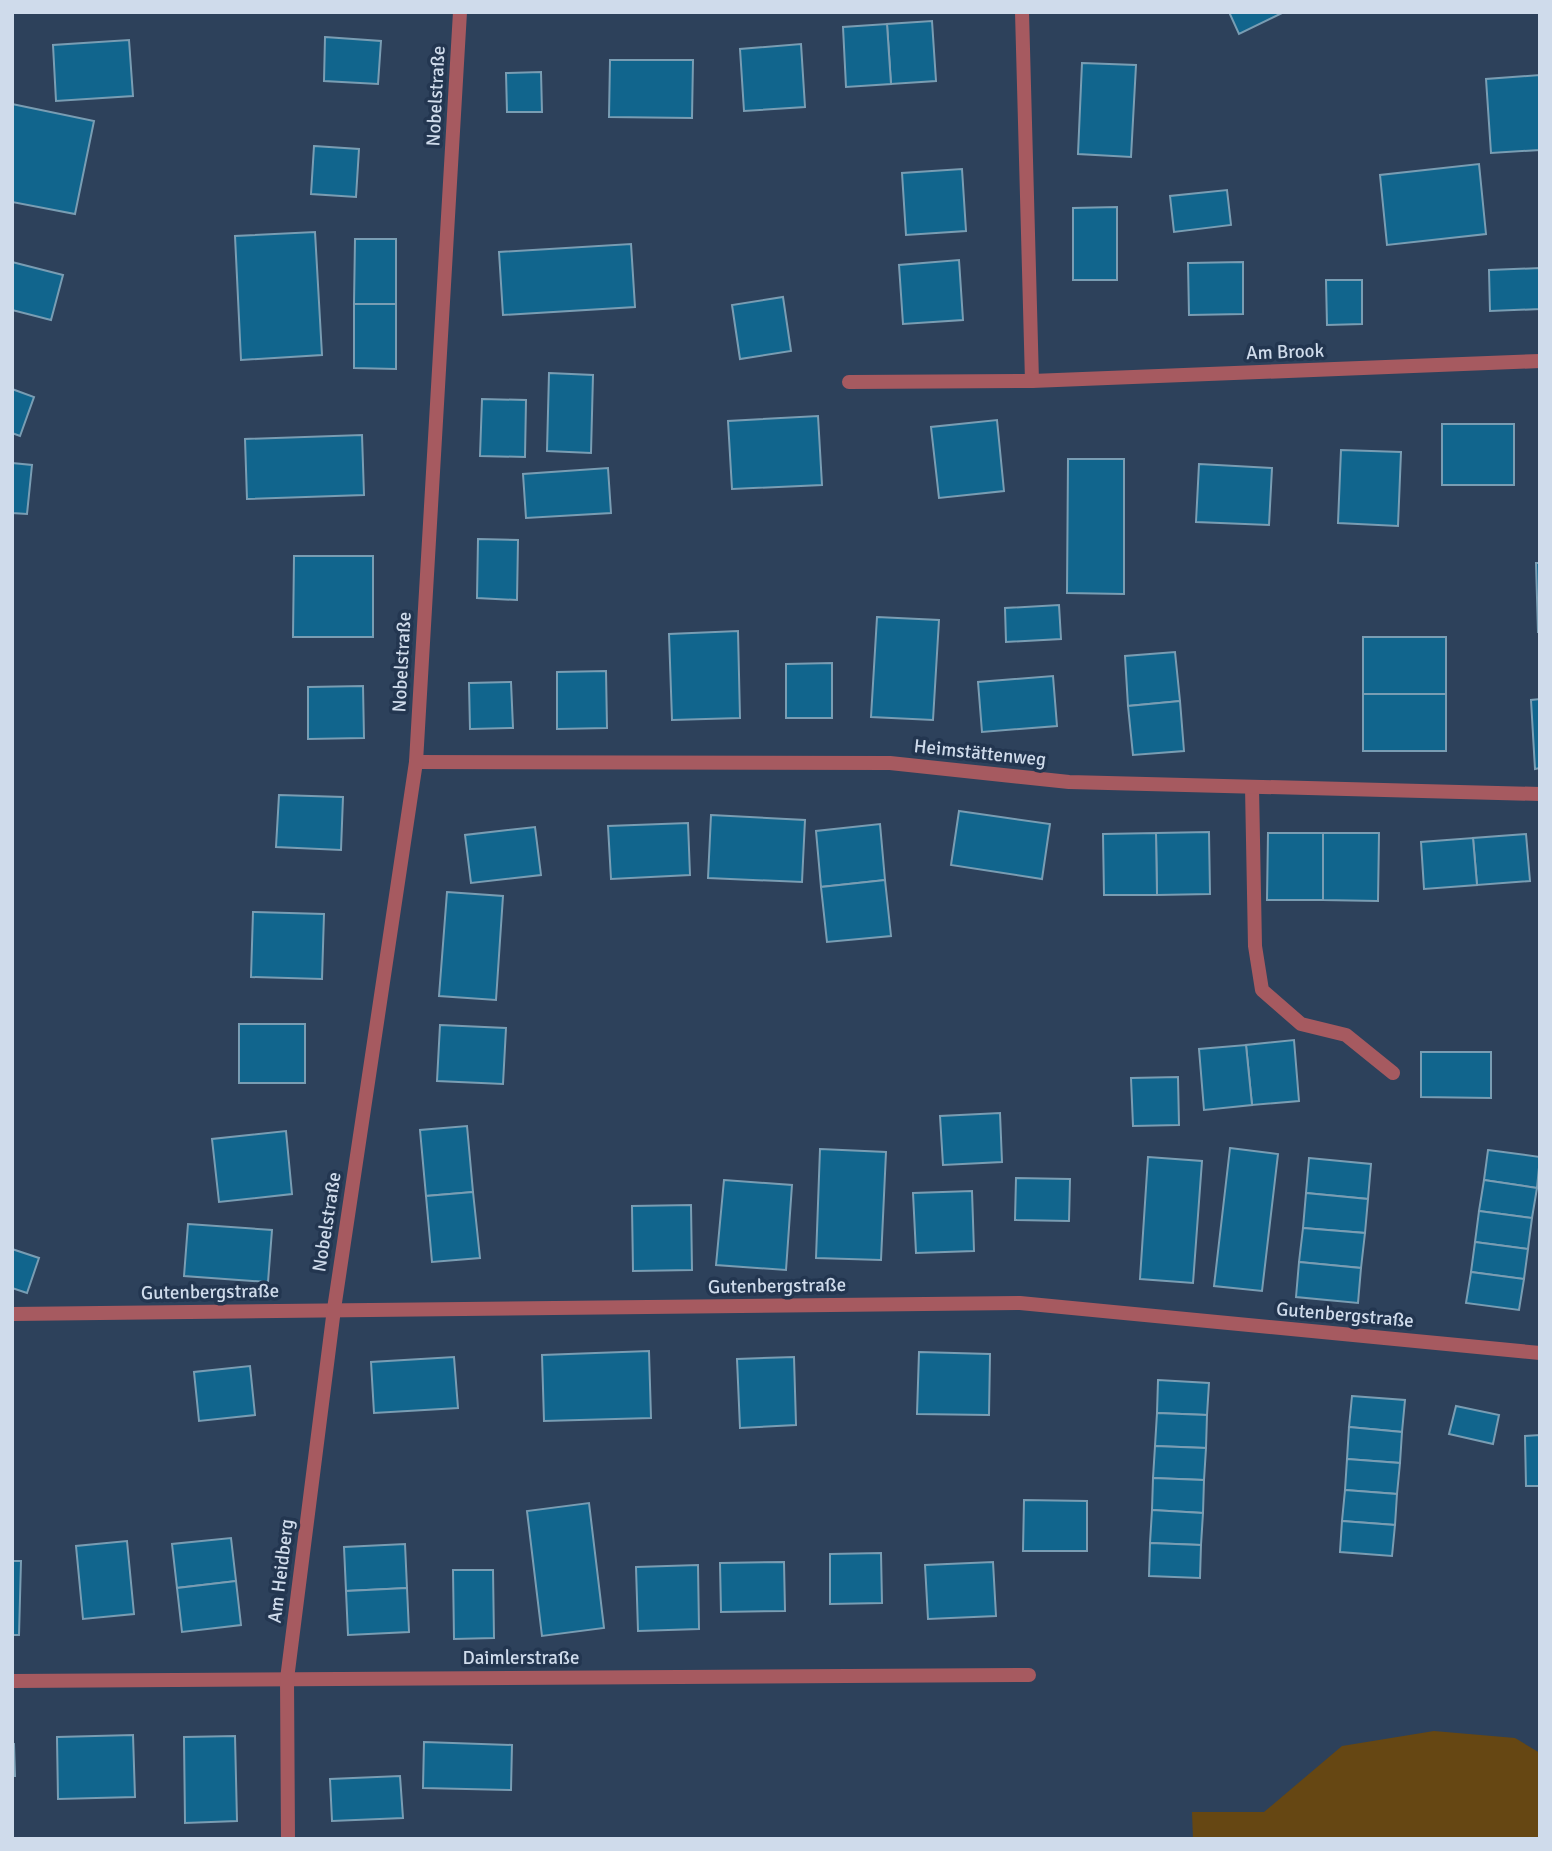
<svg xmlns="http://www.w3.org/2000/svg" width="1552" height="1851" viewBox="0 0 1552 1851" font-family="Signika,sans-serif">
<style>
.green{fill:#664713}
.building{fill:#11658d;stroke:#799db3;stroke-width:2}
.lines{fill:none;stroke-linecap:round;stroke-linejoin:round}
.service{stroke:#a65a60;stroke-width:14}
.minor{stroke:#a65a60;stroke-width:14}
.labels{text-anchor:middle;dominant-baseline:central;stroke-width:7;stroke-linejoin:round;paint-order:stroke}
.street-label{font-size:19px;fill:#cfdbeb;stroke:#233650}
</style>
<rect width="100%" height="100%" fill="#2d415b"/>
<path class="green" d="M1434 1731 1515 1738 1540 1753V1839H1193L1192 1812H1264L1342 1746Z"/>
<g class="building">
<path d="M1229 12H1284L1239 34Z"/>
<path d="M932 21 936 81 891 84 887 24Z"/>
<path d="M887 24 891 84 846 87 843 27Z"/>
<path d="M325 37 381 41 378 84 324 81Z"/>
<path d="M129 40 133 96 56 101 53 45Z"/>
<path d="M801 44 805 107 744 111 740 49Z"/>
<path d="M610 60H693L692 118 609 117Z"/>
<path d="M1082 63 1136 65 1131 157 1078 154Z"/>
<path d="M541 72 542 112H507L506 73Z"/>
<path d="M1540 75V150L1491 153 1486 79Z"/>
<path d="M12 104 94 121 75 214 12 202Z"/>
<path d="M314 146 359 149 356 197 311 194Z"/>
<path d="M1479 164 1486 234 1387 245 1380 175Z"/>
<path d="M962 169 966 231 906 235 902 173Z"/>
<path d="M1227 190 1231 225 1174 232 1170 196Z"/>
<path d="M1117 207V280H1073V208Z"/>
<path d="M315 232 322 355 241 360 235 236Z"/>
<path d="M355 239H396V304H354Z"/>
<path d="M631 244 635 307 503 315 499 252Z"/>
<path d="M959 260 963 320 903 324 899 265Z"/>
<path d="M12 262 63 275 51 320 12 310Z"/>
<path d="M1243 262V314L1189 315 1188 263Z"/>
<path d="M1540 268V309L1490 311 1489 270Z"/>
<path d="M1326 280H1362V324L1327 325Z"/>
<path d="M783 297 791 351 740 359 732 305Z"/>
<path d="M354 304H396V369L354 368Z"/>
<path d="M549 373 593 375 591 453 547 451Z"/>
<path d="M12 389 34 397 20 436 12 433Z"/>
<path d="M482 399 526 400 525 457 480 456Z"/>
<path d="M818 416 822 485 732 489 728 421Z"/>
<path d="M997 420 1004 491 939 498 931 427Z"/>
<rect x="1442" y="424" width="72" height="61"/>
<path d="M362 435 364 495 247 499 245 439Z"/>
<path d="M1341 450 1401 452 1398 526 1338 523Z"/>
<path d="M1068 459H1124V594L1067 593Z"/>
<path d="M12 463 32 465 27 514 12 513Z"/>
<path d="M1199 464 1272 468 1269 525 1196 522Z"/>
<path d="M608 468 611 513 526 518 523 474Z"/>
<path d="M478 539 518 540 517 600 477 598Z"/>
<path d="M294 556H373V637H293Z"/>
<path d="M1536 563H1540V632H1538Z"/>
<path d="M1059 605 1061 639 1006 642 1005 608Z"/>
<path d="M877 617 939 620 933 720 871 717Z"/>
<path d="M738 631 740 718 672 720 669 634Z"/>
<rect x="1363" y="637" width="83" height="57"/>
<path d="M1175 652 1180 701 1128 706 1125 656Z"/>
<path d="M832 663V718H786V664Z"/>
<path d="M606 671 607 728 557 729V672Z"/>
<path d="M1053 676 1057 726 982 732 978 682Z"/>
<path d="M511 682 513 728 470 729 469 683Z"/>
<path d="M363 686 364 738 308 739V687Z"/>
<rect x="1363" y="694" width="83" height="57"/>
<path d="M1540 699V768L1535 769 1531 700Z"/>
<path d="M1180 701 1184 751 1133 755 1128 706Z"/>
<path d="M279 795 343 797 341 850 276 847Z"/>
<path d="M959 811 1050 824 1042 879 951 865Z"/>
<path d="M711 815 805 820 802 882 708 878Z"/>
<path d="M688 823 690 875 611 879 608 826Z"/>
<path d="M880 824 885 880 821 887 816 831Z"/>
<path d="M535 827 541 875 471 883 465 835Z"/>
<path d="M1209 832 1210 894 1157 895 1156 833Z"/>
<path d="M1156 833 1157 895H1104L1103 834Z"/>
<path d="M1268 833H1323V900H1267Z"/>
<path d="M1323 833H1379L1378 901 1323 900Z"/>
<path d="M1526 834 1530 881 1477 885 1473 838Z"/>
<path d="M1473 838 1477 885 1424 889 1421 842Z"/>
<path d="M885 880 891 936 827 942 821 887Z"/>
<path d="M447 892 503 896 496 1000 439 996Z"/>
<path d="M253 912 324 914 322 979 251 977Z"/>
<rect x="239" y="1024" width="66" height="59"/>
<path d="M440 1025 506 1028 503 1084 437 1081Z"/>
<path d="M1294 1040 1299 1101 1252 1105 1246 1045Z"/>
<path d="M1246 1045 1252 1105 1204 1110 1199 1049Z"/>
<path d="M1421 1052H1491V1098L1421 1097Z"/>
<path d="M1178 1077 1179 1125 1133 1126 1131 1078Z"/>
<path d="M1000 1113 1002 1162 943 1165 940 1116Z"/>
<path d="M467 1126 473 1192 426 1196 420 1130Z"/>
<path d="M286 1131 292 1194 219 1202 212 1139Z"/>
<path d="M1230 1148 1278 1154 1262 1291 1214 1286Z"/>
<path d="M820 1149 886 1152 881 1260 816 1258Z"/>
<path d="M1488 1150 1540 1157 1537 1188 1484 1180Z"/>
<path d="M1148 1157 1202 1161 1193 1283 1140 1279Z"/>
<path d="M1309 1158 1371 1164 1368 1199 1306 1193Z"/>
<path d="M1016 1178 1070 1179 1069 1221 1015 1220Z"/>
<path d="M724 1180 792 1185 786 1270 716 1265Z"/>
<path d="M1484 1180 1537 1188 1532 1218 1479 1211Z"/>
<path d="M972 1191 974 1251 916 1253 913 1193Z"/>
<path d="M473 1192 480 1258 432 1262 426 1196Z"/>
<path d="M1306 1193 1368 1199 1365 1233 1303 1228Z"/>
<path d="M691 1205 692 1270 633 1271 632 1206Z"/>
<path d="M1479 1211 1532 1218 1528 1249 1475 1242Z"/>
<path d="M188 1224 272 1230 268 1282 184 1276Z"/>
<path d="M1303 1228 1365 1233 1361 1268 1299 1262Z"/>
<path d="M1475 1242 1528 1249 1524 1279 1471 1272Z"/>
<path d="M12 1249 39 1258 27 1293 12 1288Z"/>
<path d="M1299 1262 1361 1268 1358 1303 1296 1297Z"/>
<path d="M1471 1272 1524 1279 1519 1310 1466 1303Z"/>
<path d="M649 1351 651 1418 544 1421 542 1355Z"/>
<path d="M919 1352 990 1354 989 1415 917 1414Z"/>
<path d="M454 1357 458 1408 374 1413 371 1362Z"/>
<path d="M794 1357 796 1425 740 1428 737 1359Z"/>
<path d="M250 1366 255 1415 199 1421 194 1372Z"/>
<path d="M1158 1380 1209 1383 1207 1415 1157 1413Z"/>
<path d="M1352 1396 1405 1400 1402 1432 1349 1427Z"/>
<path d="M1456 1406 1499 1415 1493 1444 1449 1434Z"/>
<path d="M1157 1413 1207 1415 1206 1448 1155 1446Z"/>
<path d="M1349 1427 1402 1432 1400 1463 1347 1459Z"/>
<path d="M1540 1435V1486H1526L1525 1436Z"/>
<path d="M1155 1446 1206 1448 1204 1480 1153 1478Z"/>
<path d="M1347 1459 1400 1463 1397 1494 1345 1490Z"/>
<path d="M1153 1478 1204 1480 1203 1513 1152 1510Z"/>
<path d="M1345 1490 1397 1494 1395 1525 1342 1521Z"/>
<path d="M1024 1500 1087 1501V1551H1023Z"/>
<path d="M589 1503 604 1628 542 1636 527 1511Z"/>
<path d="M1152 1510 1203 1513 1201 1545 1150 1543Z"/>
<path d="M1342 1521 1395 1525 1392 1556 1340 1552Z"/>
<path d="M231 1538 236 1581 177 1588 172 1544Z"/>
<path d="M127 1541 134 1614 83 1619 76 1546Z"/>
<path d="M1150 1543 1201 1545 1200 1578 1149 1576Z"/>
<path d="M405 1544 407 1588 346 1591 344 1547Z"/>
<path d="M881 1553 882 1603 830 1604V1554Z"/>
<path d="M12 1561H21L19 1635H12Z"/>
<path d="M784 1562 785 1611 721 1612 720 1563Z"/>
<path d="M993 1562 996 1616 928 1619 925 1565Z"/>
<path d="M698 1565 699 1629 638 1631 636 1567Z"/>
<path d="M453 1570H493L494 1638 454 1639Z"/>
<path d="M236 1581 241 1625 182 1632 177 1588Z"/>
<path d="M407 1588 409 1632 348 1635 346 1591Z"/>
<path d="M133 1735 135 1797 58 1799 57 1737Z"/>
<path d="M235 1736 237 1821 185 1823 184 1737Z"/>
<path d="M424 1742 512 1745 511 1790 423 1788Z"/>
<path d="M12 1744H14L15 1776H12Z"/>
<path d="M400 1776 403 1818 332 1821 330 1779Z"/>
</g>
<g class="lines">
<path class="service" d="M1252 787 1255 946 1262 990 1301 1024 1346 1035 1393 1073"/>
<g class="minor">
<path d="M1022 12 1032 381"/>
<path d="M849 382 1032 381 1540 361"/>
<path d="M416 762 890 763 1069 782 1540 794"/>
<path d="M12 1314 1020 1303 1540 1353"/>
<path d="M12 1681 1029 1675"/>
<path d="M288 1839 287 1679 334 1309 416 762 460 12"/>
</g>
</g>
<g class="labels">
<g class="street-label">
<text transform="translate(436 96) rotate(-87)">Nobelstraße</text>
<text transform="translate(1285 352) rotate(-2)">Am Brook</text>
<text transform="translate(402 662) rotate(-87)">Nobelstraße</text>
<text transform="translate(980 753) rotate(6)">Heimstättenweg</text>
<text transform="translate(327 1222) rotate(-81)">Nobelstraße</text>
<text transform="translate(777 1286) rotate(-1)">Gutenbergstraße</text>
<text transform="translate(210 1292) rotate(-1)">Gutenbergstraße</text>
<text transform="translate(1345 1315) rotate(5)">Gutenbergstraße</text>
<text transform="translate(281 1571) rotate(-83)">Am Heidberg</text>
<text x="521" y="1658">Daimlerstraße</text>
</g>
</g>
<rect width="1552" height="1851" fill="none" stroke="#cfdbeb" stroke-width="28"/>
</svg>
